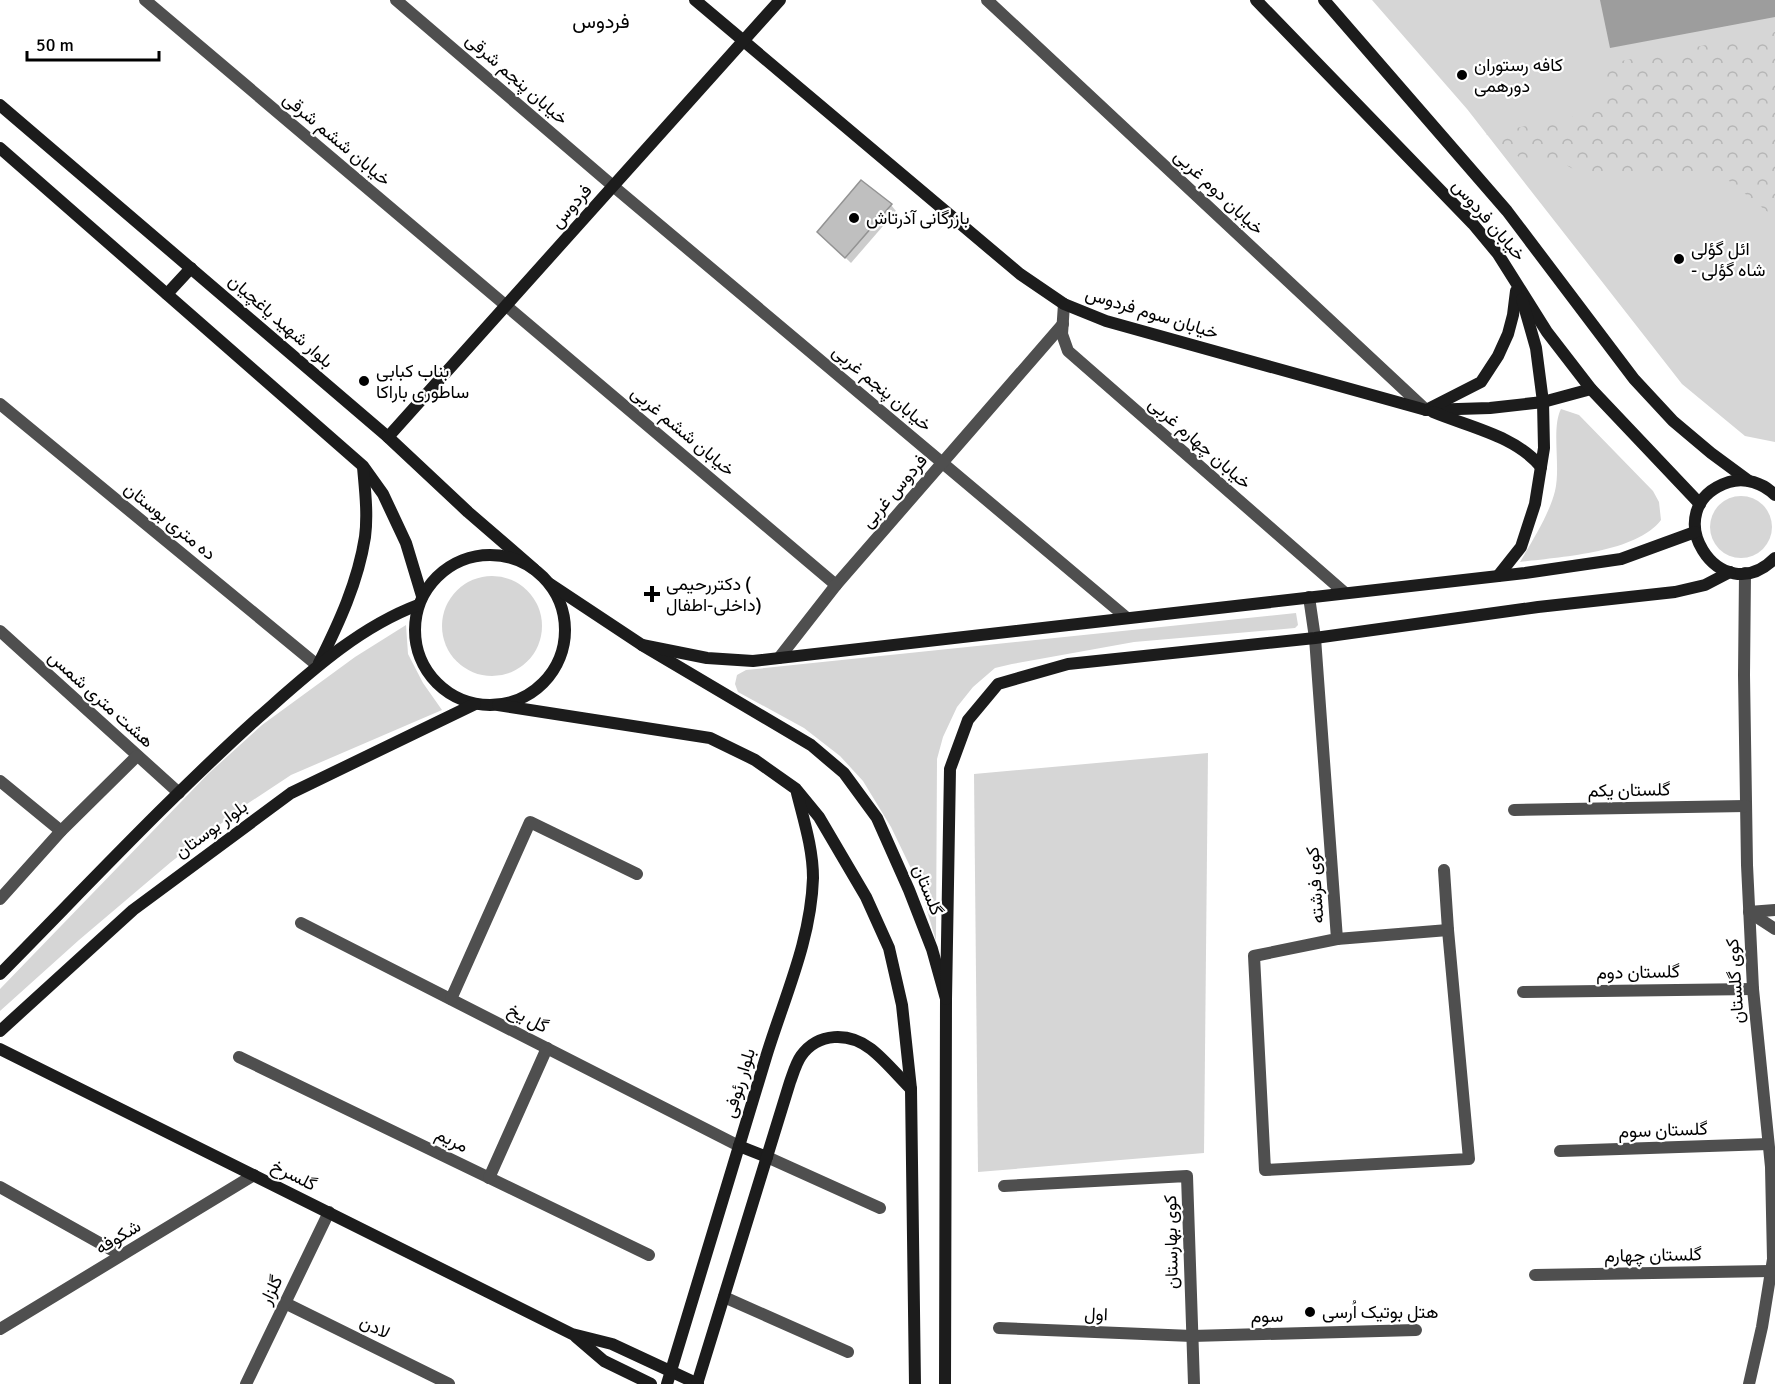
<svg xmlns="http://www.w3.org/2000/svg" width="1775" height="1384" viewBox="0 0 1775 1384" font-family="Signika,Vazirmatn,sans-serif">
<style>
.green{fill:#d6d6d6}
.forest{fill:url(#forest-crowns)}
.water{fill:#9d9d9d}
.shadow{fill:#0003}
.building{fill:#bfbfbf;stroke:#939393;stroke-width:1.5}
.lines{fill:none;stroke-linecap:round;stroke-linejoin:round}
.street{stroke:#4f4f4f;stroke-width:12}
.secondary{stroke:#1c1c1c;stroke-width:12}
.poi-dot{fill:#000;stroke:#fff;stroke-width:2}
.labels{text-anchor:middle;dominant-baseline:central;stroke-width:4.5;stroke-linejoin:round;paint-order:stroke}
.poi-label{font-size:18px;fill:#000;stroke:#fff;text-anchor:start}
.street-label{font-size:18px;fill:#000;stroke:#fff}
.neighbourhood-label{font-size:20px;fill:#000;stroke:#fff}
</style>
<defs>
<pattern id="forest-crowns" width="20" height="18" patternUnits="userSpaceOnUse" patternTransform="scale(1.5)"><rect width="20" height="18" fill="#d6d6d6"/><path d="M2 6a3 3 0 1 1 6 0M12 15a3 3 0 1 1 6 0" fill="none" stroke="#b6b6b6"/></pattern>
</defs>
<rect width="100%" height="100%" fill="#fff"/>
<g class="green">
<path d="M1372 0H1775V442L1745 436 1682 384 1467 109Z"/>
<path d="M1561 409 1579 415 1653 491 1659 502 1661 520C1636 553 1559 557 1520 562 1532 541 1549 515 1555 491 1561 467 1551 428 1561 409Z"/>
<circle cx="1741" cy="527" r="31"/>
<circle cx="492" cy="626" r="50"/>
<path d="M1296 613 1298 625 1295 628 1134 642 1012 664 995 668 973 687 957 707 943 737 937 759 936 941 920 887 891 827 863 781 840 756 804 728 738 692 735 684 737 675 746 670Z"/>
<path d="M406 625 408 654 423 683 442 710 291 775 244 806 171 862 79 940 0 1011V989L208 774 262 725 355 657Z"/>
<path d="M1208 753 1204 1153 978 1172 974 774Z"/>
</g>
<path class="forest" d="M1775 32V218L1723 176 1634 171 1598 183 1559 161 1522 159 1486 134 1607 110 1600 65Z"/>
<path class="water" d="M1600 0H1775V17L1610 48Z"/>
<path class="shadow" d="M891 205 896 211 851 263 819 232Z"/>
<path class="building" d="M861 180 892 204 845 258 817 232Z"/>
<g class="lines">
<g class="street">
<path d="M145 0 836 585"/>
<path d="M396 0 613 186 1127 618"/>
<path d="M987 0 1426 410"/>
<path d="M1064 304 1062 334 1068 351 1345 593"/>
<path d="M0 404 317 665"/>
<path d="M1745 573 1744 675 1747 865 1753 989 1771 1167 1773 1259 1762 1327 1749 1384"/>
<path d="M1309 597 1315 638 1337 939 1254 956 1265 1170 1469 1159 1448 930 1444 870"/>
<path d="M0 631 179 793"/>
<path d="M779 658 836 585 1063 324"/>
<path d="M0 781 61 831"/>
<path d="M1514 810 1746 806"/>
<path d="M0 899 61 831 137 756"/>
<path d="M1775 910 1749 912 1775 929"/>
<path d="M301 923 739 1146"/>
<path d="M1337 939 1448 930"/>
<path d="M1523 992 1753 989"/>
<path d="M451 999 530 822 637 874"/>
<path d="M239 1057 649 1255"/>
<path d="M1560 1151 1768 1144"/>
<path d="M767 1157 880 1208"/>
<path d="M489 1178 547 1048"/>
<path d="M1004 1186 1187 1176 1194 1384"/>
<path d="M0 1187 121 1255"/>
<path d="M1535 1275 1771 1271"/>
<path d="M724 1297 848 1352"/>
<path d="M285 1303 449 1384"/>
<path d="M999 1328 1192 1336 1416 1330"/>
<path d="M0 1329 254 1175"/>
<path d="M246 1384 329 1212"/>
</g>
<g class="secondary">
<path d="M695 0 1020 274 1064 304 1106 321 1426 410 1490 408 1543 402 1591 389"/>
<path d="M1256 0 1473 224 1498 254 1547 332 1591 389 1700 504"/>
<path d="M1324 0 1507 211 1634 379 1673 421 1711 453 1749 481"/>
<path d="M0 105 388 437 468 512 534 569"/>
<path d="M0 148 363 466 383 494 406 543 422 596"/>
<path d="M167 294 191 268"/>
<path d="M1430 408 1481 382 1498 356 1508 334 1513 315 1516 291"/>
<path d="M1433 412C1469 427 1516 436 1541 467"/>
<path d="M388 437 780 0"/>
<path d="M1775 495C1763 483 1745 477 1729 482 1653 507 1720 614 1775 558"/>
<circle cx="490" cy="630" r="75"/>
<path d="M1498 576 1521 547 1535 504 1544 448 1543 402 1536 348 1522 299"/>
<path d="M550 584 642 645 811 745 844 773 877 818 909 890 932 949 946 999 945 1384"/>
<path d="M642 645 707 658 753 661 1525 573 1621 559 1695 532"/>
<path d="M319 663C339 623 358 582 365 537 368 514 365 490 363 467"/>
<path d="M498 705 710 738 755 760 796 789 819 817 866 897 889 948 902 1005 911 1089 915 1384"/>
<path d="M0 974C85 888 169 798 259 717 308 674 357 628 418 605"/>
<path d="M946 999 950 769 968 720 998 684 1068 664 1315 638 1538 607 1675 592 1705 585 1730 572"/>
<path d="M0 1031 133 910 291 793 475 704"/>
<path d="M0 1049 572 1334 612 1344 698 1384"/>
<path d="M739 1146 767 1157"/>
<path d="M576 1337 604 1361 651 1384"/>
<path d="M667 1384C700 1275 733 1166 766 1057 784 998 811 941 813 878 813 849 804 821 797 793"/>
<path d="M697 1384 790 1082C793 1074 796 1063 801 1056 818 1032 849 1032 871 1049 885 1060 898 1076 911 1089"/>
</g>
</g>
<g class="poi-dot">
<circle cx="1462" cy="75" r="6"/>
<circle cx="854" cy="218" r="6"/>
<circle cx="1679" cy="259" r="6"/>
<circle cx="364" cy="381" r="6"/>
<path d="M649 585h6v6h6v6h-6v6h-6v-6h-6v-6h6z"/>
<circle cx="1310" cy="1312" r="6"/>
</g>
<g class="labels">
<g class="poi-label">
<text x="1474" y="65">کافه رستوران<tspan x="1474" dy="21">دورهمی</tspan></text>
<text x="866" y="218">بازرگانی آذرتاش</text>
<text x="1691" y="249">ائل گؤلی<tspan x="1691" dy="21">- شاه گؤلی</tspan></text>
<text x="376" y="371">بناب کبابی<tspan x="376" dy="21">ساطوری باراکا</tspan></text>
<text x="666" y="584">دکتررحیمی (<tspan x="666" dy="21">داخلی-اطفال)</tspan></text>
<text x="1322" y="1312">هتل بوتیک اُرسی</text>
</g>
<g class="street-label">
<text transform="translate(517 79) rotate(41)">خیابان پنجم شرقی</text>
<text transform="translate(337 139) rotate(40)">خیابان ششم شرقی</text>
<text transform="translate(1219 192) rotate(43)">خیابان دوم غربی</text>
<text transform="translate(571 206) rotate(-48)">فردوس</text>
<text transform="translate(1489 220) rotate(49)">خیابان فردوس</text>
<text transform="translate(1152 313) rotate(17)">خیابان سوم فردوس</text>
<text transform="translate(281 321) rotate(41)">بلوار شهید یاغچیان</text>
<text transform="translate(882 388) rotate(40)">خیابان پنجم غربی</text>
<text transform="translate(683 431) rotate(40)">خیابان ششم غربی</text>
<text transform="translate(1200 443) rotate(41)">خیابان چهارم غربی</text>
<text transform="translate(894 491) rotate(-49)">فردوس غربی</text>
<text transform="translate(170 521) rotate(39)">ده متری بوستان</text>
<text transform="translate(101 699) rotate(42)">هشت متری شمس</text>
<text transform="translate(1629 790) rotate(-1)">گلستان یکم</text>
<text transform="translate(211 829) rotate(-36)">بلوار بوستان</text>
<text transform="translate(1315 885) rotate(-94)">کوی فرشته</text>
<text transform="translate(928 890) rotate(68)">گلستان</text>
<text transform="translate(1638 972) rotate(-1)">گلستان دوم</text>
<text transform="translate(1735 981) rotate(-94)">کوی گلستان</text>
<text transform="translate(528 1018) rotate(27)">گل یخ</text>
<text transform="translate(739 1083) rotate(-73)">بلوار رئوفی</text>
<text transform="translate(1663 1130) rotate(-2)">گلستان سوم</text>
<text transform="translate(452 1140) rotate(26)">مریم</text>
<text transform="translate(294 1175) rotate(27)">گلسرخ</text>
<text transform="translate(118 1237) rotate(-31)">شکوفه</text>
<text transform="translate(1171 1242) rotate(-91)">کوی بهارستان</text>
<text transform="translate(1653 1255) rotate(-1)">گلستان چهارم</text>
<text transform="translate(271 1290) rotate(-64)">گلزار</text>
<text transform="translate(1096 1314) rotate(2)">اول</text>
<text transform="translate(1267 1316) rotate(-1)">سوم</text>
<text transform="translate(375 1327) rotate(26)">لادن</text>
</g>
<g class="neighbourhood-label">
<text x="601" y="21">فردوس</text>
</g>
</g>
<path d="M27 51v9h132v-9" fill="none" stroke="#000000" stroke-width="3"/>
<text x="36" y="51" font-size="18" fill="#000000" stroke="#ffffff" stroke-width="4.5" paint-order="stroke">50 m</text>
</svg>
